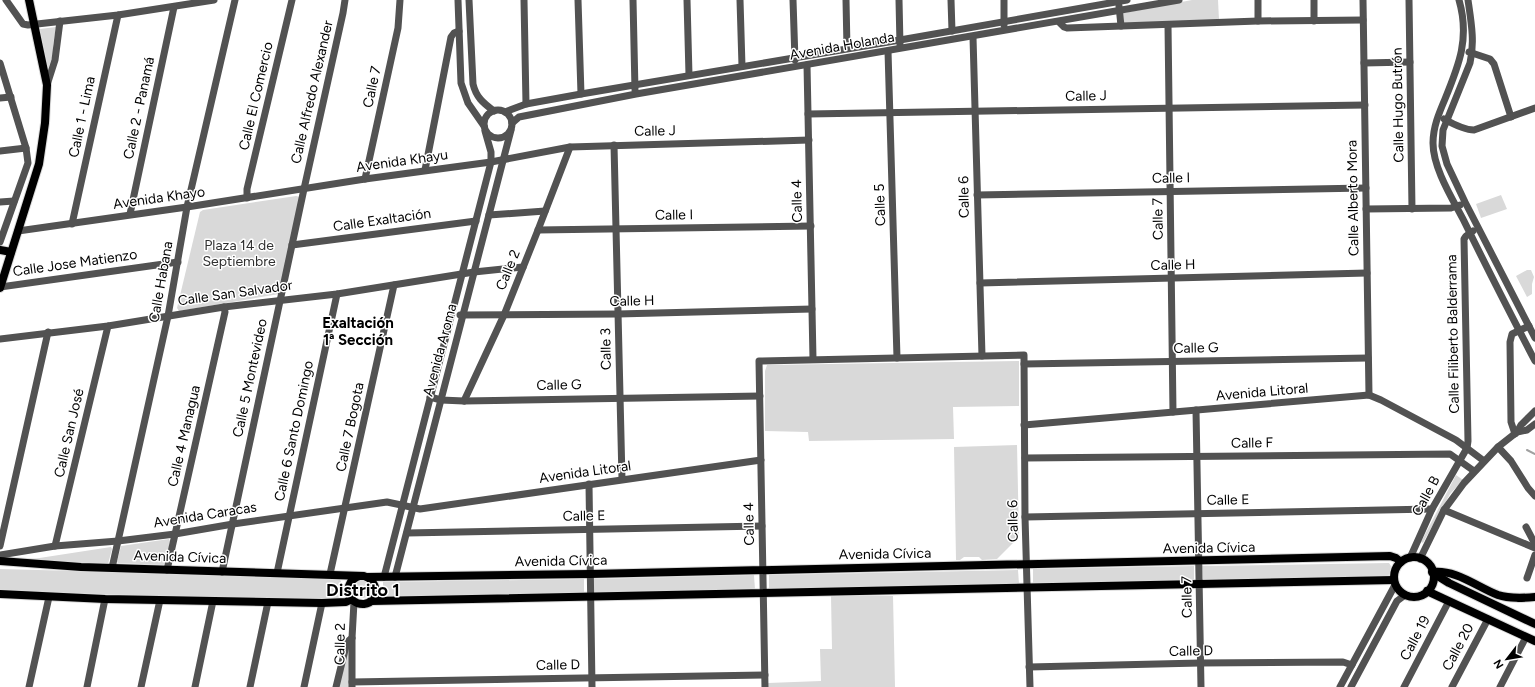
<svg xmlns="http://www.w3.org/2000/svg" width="1535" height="687" viewBox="0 0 1535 687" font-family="Figtree,sans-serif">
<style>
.green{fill:#d9d9d9}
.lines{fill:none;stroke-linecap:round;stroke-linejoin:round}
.stream{stroke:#a0a0a0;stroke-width:2}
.major-casing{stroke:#dbdbdb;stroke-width:10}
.minor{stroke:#525252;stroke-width:7}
.major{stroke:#000;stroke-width:8}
.labels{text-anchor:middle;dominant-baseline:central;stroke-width:3;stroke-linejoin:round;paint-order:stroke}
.street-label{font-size:14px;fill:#000;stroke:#fff}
.park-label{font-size:14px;fill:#303030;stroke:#fff}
.neighbourhood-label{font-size:15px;font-weight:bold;fill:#000;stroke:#fff}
.district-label{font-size:18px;font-weight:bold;fill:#000;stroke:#fff}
</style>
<rect width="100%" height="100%" fill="#fff"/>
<g class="green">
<path d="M1192 0H1218L1219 20 1124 23 1123 13Z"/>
<path d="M56 27 53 45V55L48 69 40 29Z"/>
<path d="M1501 195 1507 209 1481 218 1476 204Z"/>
<path d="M296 196 300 197 279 294 179 311 177 308 200 212 203 210Z"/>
<path d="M1527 270H1531L1534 277 1532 284V294L1527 297 1516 276Z"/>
<path d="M1019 361V406L953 407 954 439 809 441 808 432 765 431V371L767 365Z"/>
<path d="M1017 445 1019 537 997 559 982 560 979 557H964L960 560H956L954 447Z"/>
<path d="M1456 475 1463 480 1450 494 1423 543 1421 542Z"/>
<path d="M169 539 170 541 166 563 163 565 118 563 117 562 121 546Z"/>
<path d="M111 547 112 549 108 564 20 562V561Z"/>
<path d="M1389 563 1391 566 1390 574 1385 577 1203 580 1202 566Z"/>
<path d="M1194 566V580L1033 583V569Z"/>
<path d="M0 569 338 578 341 581 340 596 337 599 164 596 0 591Z"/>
<path d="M1018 570 1019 584 769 589V575Z"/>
<path d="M754 575 755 590 594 593 593 579Z"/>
<path d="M584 579V594L383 597V582Z"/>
<circle cx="363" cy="589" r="9"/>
<path d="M831 596H893L895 687H768V683L821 681 820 649H832Z"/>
<path d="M349 643V687H339Z"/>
</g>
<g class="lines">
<path class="stream" d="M1527 450 1535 454"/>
<g class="major-casing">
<g id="major">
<path d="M0 250 11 252"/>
<path d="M0 288 39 164 45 123 47 85 29 0"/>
<circle cx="1414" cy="577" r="20"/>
<path d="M0 561 81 567 364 576C378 580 381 602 364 604 346 605 342 581 360 576"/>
<path d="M1432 572C1456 569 1477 587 1498 595 1510 599 1523 598 1535 597"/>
<path d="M1433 573 1449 583 1535 624"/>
<path d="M368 577 590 574 1390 556 1396 558 1401 562"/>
<path d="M1427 591 1535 641"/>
<path d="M0 594 105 599 322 603 346 602 352 599"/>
<path d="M371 601 1394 580"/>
</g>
</g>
<g class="minor">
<path d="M6 0 23 24 28 25 118 15 214 0"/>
<path d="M458 0 461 83 468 103 484 126"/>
<path d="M469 0 473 84C476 97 483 103 494 111"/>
<path d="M524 0 526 104"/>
<path d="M578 0 581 94"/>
<path d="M633 0 635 90"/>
<path d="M687 0 689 75"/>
<path d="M740 0 742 66"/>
<path d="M793 0 795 60"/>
<path d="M846 0 847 48"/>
<path d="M899 0 900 45"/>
<path d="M951 0 952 31"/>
<path d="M1004 0V25"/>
<path d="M1258 0V21"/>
<path d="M1314 0V21"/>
<path d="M1363 0 1369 395"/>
<path d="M1409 0 1412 209"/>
<path d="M1459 0C1470 38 1459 65 1445 99 1439 113 1433 127 1433 143 1433 168 1452 198 1464 221 1487 268 1511 315 1535 361"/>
<path d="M1468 0C1471 21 1475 42 1470 63L1443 130 1442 146 1447 164 1465 202 1535 338"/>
<path d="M1119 6 1121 26"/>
<path d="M1059 22 1064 27 1067 28 1258 21 1363 20"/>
<path d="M1168 25 1173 412"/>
<path d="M973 37 982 356"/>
<path d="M888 51 897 358"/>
<path d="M1469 52 1490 59 1494 64 1511 117"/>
<path d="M0 63 26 148 28 163 0 242"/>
<path d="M1364 63 1410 62"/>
<path d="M807 65 813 359"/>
<path d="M47 85 55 60 60 21"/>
<path d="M0 98 11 97"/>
<circle cx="498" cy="124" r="14"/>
<path d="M505 112 526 104 581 94 900 40 1127 0"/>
<path d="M808 114 1365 105"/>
<path d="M1444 119C1453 124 1464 130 1474 130L1535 108"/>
<path d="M512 123 519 117 636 94 1179 0"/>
<path d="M614 145 622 479"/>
<path d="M0 151 26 148"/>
<path d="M425 170 451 37 454 33 459 31"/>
<path d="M365 179 398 28 400 0"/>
<path d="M977 195 1366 188"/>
<path d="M247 198V189L292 0"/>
<path d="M0 202 14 201"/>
<path d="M1366 209 1451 208 1460 205"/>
<path d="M130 214 174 7"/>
<path d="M489 215 545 211"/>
<path d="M72 224 118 15"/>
<path d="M538 230 811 226"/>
<path d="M18 231 187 207 365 179 491 162 570 147 809 140"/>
<path d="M292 245 476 221"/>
<path d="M980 283 1367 273"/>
<path d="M0 287 178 262"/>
<path d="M460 315 618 314 812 309"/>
<path d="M0 339 108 326 224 307 337 294 474 272 523 267"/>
<path d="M1024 364 1368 358"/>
<path d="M430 397 441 400 464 401 760 396"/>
<path d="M464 401 504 315 538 230 570 147"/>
<path d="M1196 410 1201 687"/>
<path d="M1024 425 1369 395 1381 400 1456 440 1484 461"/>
<path d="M1517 432 1521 425 1535 411"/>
<path d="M1515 434 1511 422 1510 342 1512 334 1529 326"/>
<path d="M1498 447 1511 461 1528 488 1535 496"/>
<path d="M1025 458 1450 454 1474 471"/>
<path d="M589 484 592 687"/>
<path d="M1444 510 1535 548"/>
<path d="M1025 517 1432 509"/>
<path d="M1526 527 1535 544"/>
<path d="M407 533 762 526"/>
<path d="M0 546 48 332"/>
<path d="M55 546 108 326"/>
<path d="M0 555 55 546 118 541 175 534 233 524 387 502 420 509 761 460"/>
<path d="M1410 558 1432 509 1467 448 1468 441 1464 239 1466 236 1473 231"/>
<path d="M1420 559 1444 510 1464 483 1498 447 1517 432 1527 430 1535 424"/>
<path d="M112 568 168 316 187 207 235 0"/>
<path d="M167 570 225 312 224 307"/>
<path d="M222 572 304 189 343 13 345 0"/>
<path d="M277 573 337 294"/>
<path d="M330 574 394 285"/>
<path d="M384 577 491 162V152L485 131"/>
<path d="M395 577 511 130"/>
<path d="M1527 578 1535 555"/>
<path d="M1029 667 1200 663 1343 662 1352 665"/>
<path d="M352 682 765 675"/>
<path d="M29 687 49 597"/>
<path d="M87 687 105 599"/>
<path d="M141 687 160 600"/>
<path d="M195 687 213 601"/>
<path d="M250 687 268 602"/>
<path d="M304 687 322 603"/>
<path d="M336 687 347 642 352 638"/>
<path d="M352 687V638L354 602"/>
<path d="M765 687 759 361 1024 355 1025 517 1030 687"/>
<path d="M1340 687 1395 585"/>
<path d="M1351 687 1397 601 1405 595"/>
<path d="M1404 687 1449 601"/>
<path d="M1452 687 1488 619"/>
<path d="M1500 687 1526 637"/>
</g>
<use href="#major" class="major"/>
</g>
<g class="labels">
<g class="street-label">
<text transform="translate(842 46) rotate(-10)">Avenida Holanda</text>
<text transform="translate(372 87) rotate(-78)">Calle 7</text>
<text transform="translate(312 92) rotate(-77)">Calle Alfredo Alexander</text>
<text transform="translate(256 96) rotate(-77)">Calle El Comercio</text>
<text transform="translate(1086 96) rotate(-1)">Calle J</text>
<text transform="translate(1398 105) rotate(-91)">Calle Hugo Butrón</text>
<text transform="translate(139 108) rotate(-78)">Calle 2 - Panamá</text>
<text transform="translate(82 117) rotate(-78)">Calle 1 - Lima</text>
<text transform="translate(655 131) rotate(-1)">Calle J</text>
<text transform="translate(402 161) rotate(-8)">Avenida Khayu</text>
<text transform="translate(1171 178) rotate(-1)">Calle I</text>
<text transform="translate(964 197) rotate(-91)">Calle 6</text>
<text transform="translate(159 198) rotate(-8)">Avenida Khayo</text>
<text transform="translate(1353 198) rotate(-91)">Calle Alberto Mora</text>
<text transform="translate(797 201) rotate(-91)">Calle 4</text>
<text transform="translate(880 205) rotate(-92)">Calle 5</text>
<text transform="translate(674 215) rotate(-1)">Calle I</text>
<text transform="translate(1158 219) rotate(-91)">Calle 7</text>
<text transform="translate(382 220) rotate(-8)">Calle Exaltación</text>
<text transform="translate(75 263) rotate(-8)">Calle Jose Matienzo</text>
<text transform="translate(1173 265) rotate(-1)">Calle H</text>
<text transform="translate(508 270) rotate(-68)">Calle 2</text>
<text transform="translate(161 282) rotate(-80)">Calle Habana</text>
<text transform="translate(235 293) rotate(-8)">Calle San Salvador</text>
<text transform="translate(632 301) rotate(-1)">Calle H</text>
<text transform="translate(1453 334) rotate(-91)">Calle Filiberto Balderrama</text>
<text transform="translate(1196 348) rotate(-1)">Calle G</text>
<text transform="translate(606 349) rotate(-91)">Calle 3</text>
<text transform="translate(440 350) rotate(-75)">Avenida Aroma</text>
<text transform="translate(250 378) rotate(-78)">Calle 5 Montevideo</text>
<text transform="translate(559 385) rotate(-1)">Calle G</text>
<text transform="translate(1262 392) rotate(-5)">Avenida Litoral</text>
<text transform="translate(350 427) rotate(-78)">Calle 7 Bogota</text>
<text transform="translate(294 431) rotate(-78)">Calle 6 Santo Domingo</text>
<text transform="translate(69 433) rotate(-77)">Calle San José</text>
<text transform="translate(184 436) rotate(-77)">Calle 4 Managua</text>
<text transform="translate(1252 443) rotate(-1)">Calle F</text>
<text transform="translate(585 472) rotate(-8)">Avenida Litoral</text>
<text transform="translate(1426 496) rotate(-62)">Calle B</text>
<text transform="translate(1228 500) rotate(-1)">Calle E</text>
<text transform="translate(205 515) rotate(-9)">Avenida Caracas</text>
<text transform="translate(584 516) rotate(-1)">Calle E</text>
<text transform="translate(1013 521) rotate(-91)">Calle 6</text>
<text transform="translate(749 524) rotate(-91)">Calle 4</text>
<text transform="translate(1209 548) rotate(-1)">Avenida Cívica</text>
<text transform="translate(885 554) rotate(-1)">Avenida Cívica</text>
<text transform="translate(180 557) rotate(2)">Avenida Cívica</text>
<text transform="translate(561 561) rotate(-1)">Avenida Cívica</text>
<text transform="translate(1187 597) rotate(-91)">Calle 7</text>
<text transform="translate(1415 638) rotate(-62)">Calle 19</text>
<text transform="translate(340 644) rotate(-89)">Calle 2</text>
<text transform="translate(1458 647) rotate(-62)">Calle 20</text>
<text transform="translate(1191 651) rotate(-1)">Calle D</text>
<text transform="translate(558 665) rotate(-1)">Calle D</text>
</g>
<g class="park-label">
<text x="239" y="245">Plaza 14 de<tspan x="239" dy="16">Septiembre</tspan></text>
</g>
<g class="neighbourhood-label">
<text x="358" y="323">Exaltación<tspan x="358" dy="17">1ª Sección</tspan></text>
</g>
<g class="district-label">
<text x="363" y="590">Distrito 1</text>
</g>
</g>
<g transform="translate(1507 659) rotate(239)" stroke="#ffffff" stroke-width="3" paint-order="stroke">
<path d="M0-3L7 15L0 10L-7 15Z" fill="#000000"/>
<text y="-6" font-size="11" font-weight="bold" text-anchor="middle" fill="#000000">N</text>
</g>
</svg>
